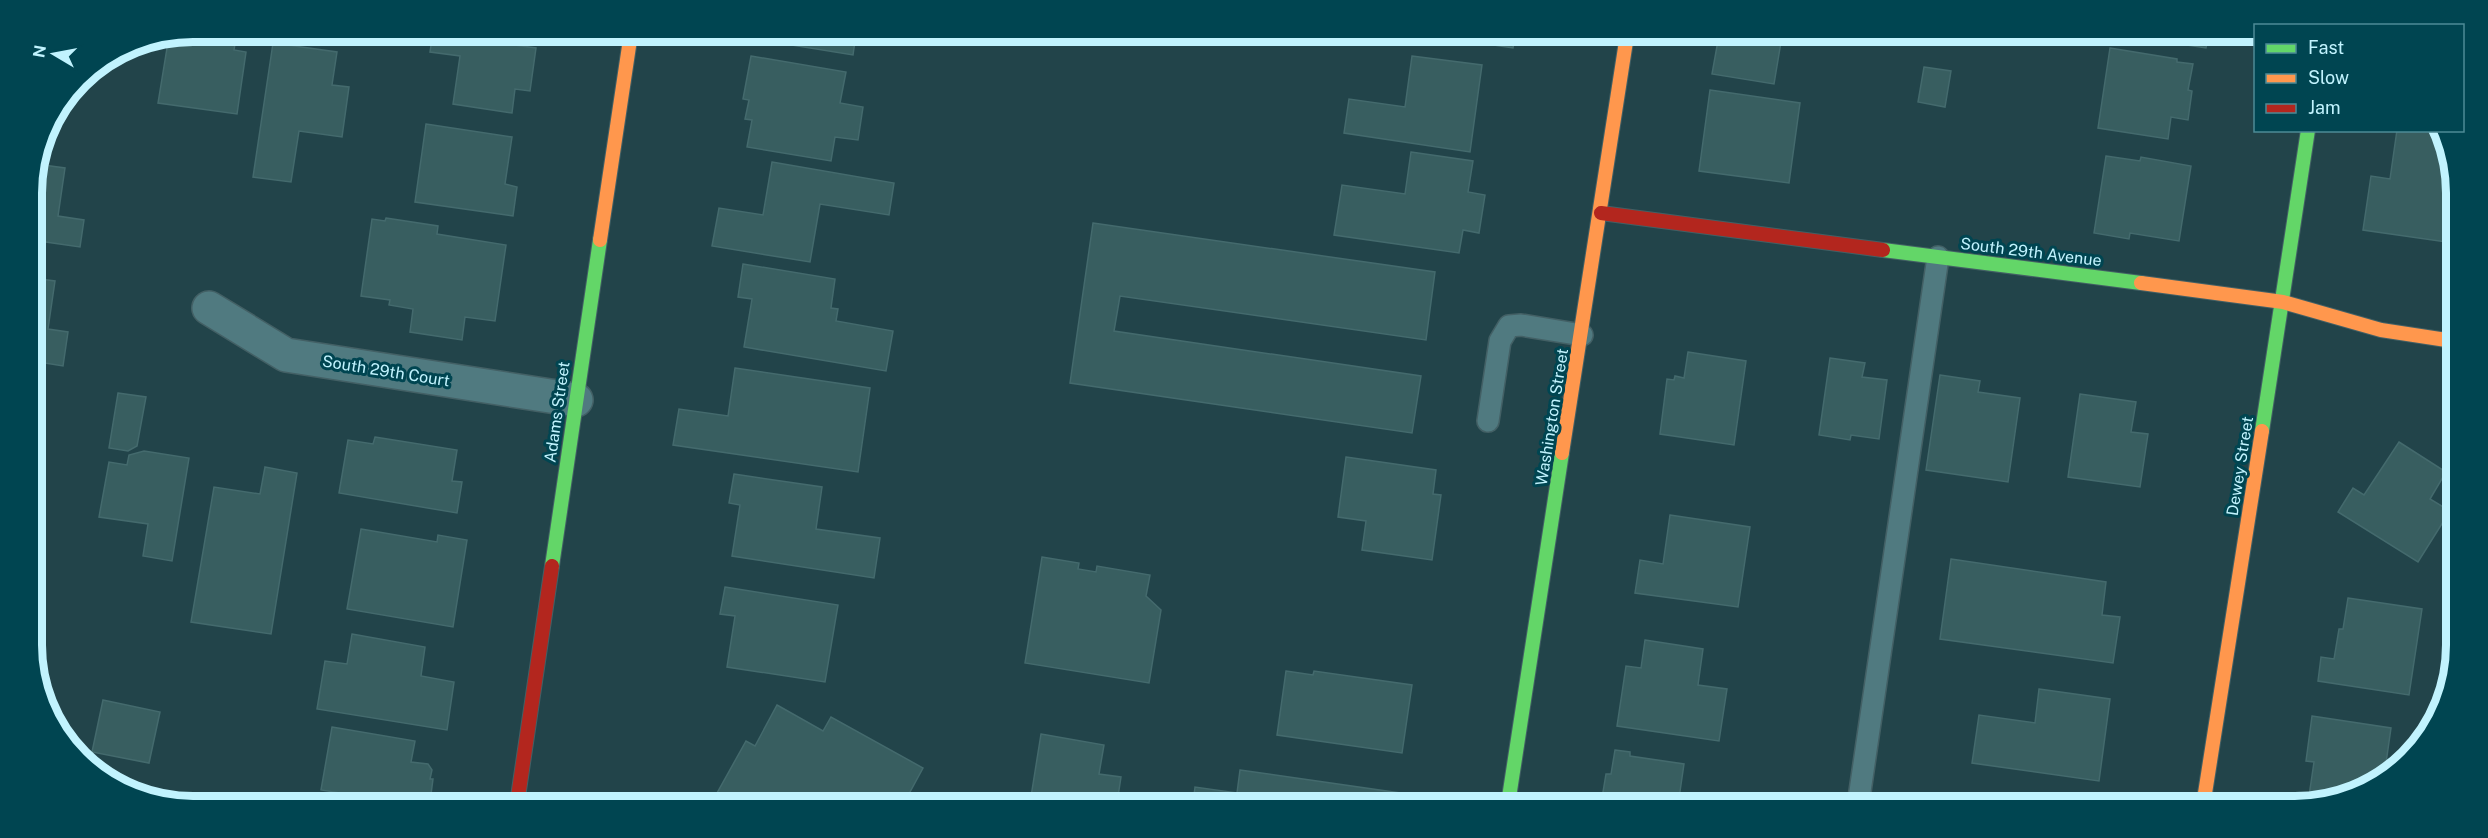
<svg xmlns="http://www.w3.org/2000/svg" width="2488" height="838" viewBox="0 0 2488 838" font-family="'Public Sans',sans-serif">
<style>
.building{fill:#385e60;stroke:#446a6d;stroke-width:1.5}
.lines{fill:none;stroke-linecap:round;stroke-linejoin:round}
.lane-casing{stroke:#436065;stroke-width:24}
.street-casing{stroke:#436065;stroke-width:36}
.fast-casing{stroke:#436065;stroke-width:16}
.slow-casing{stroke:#436065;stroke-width:16}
.jam-casing{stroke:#436065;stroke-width:16}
.lane{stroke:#507a80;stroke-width:21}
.street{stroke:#507a80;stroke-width:33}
.fast{stroke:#63d668;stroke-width:14}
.slow{stroke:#ff974d;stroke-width:14}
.jam{stroke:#b3261e;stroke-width:14}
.labels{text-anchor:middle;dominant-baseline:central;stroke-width:6;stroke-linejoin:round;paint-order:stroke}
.street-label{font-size:16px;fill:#c1f3fe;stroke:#004551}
.rim{fill:none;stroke:#c1f3fe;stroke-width:8}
</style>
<rect width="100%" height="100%" fill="#22444a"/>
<g class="building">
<path d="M193 32H237L234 50 246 52 237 114 158 103 169 36Z"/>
<path d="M433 32H516L515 45 536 48 530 91 515 89 512 113 453 104 460 56 430 52Z"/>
<path d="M729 33H892L890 40 856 34 853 55 729 35Z"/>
<path d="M1447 35H1515L1513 48 1447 38Z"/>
<path d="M1719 35 1782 36 1774 84 1712 74Z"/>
<path d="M2134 37H2208L2206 48Z"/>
<path d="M273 43 337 52 332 85 349 87 342 137 299 131 291 182 253 177Z"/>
<path d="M2110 48 2177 59V62L2193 64 2188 90 2192 91 2188 120 2171 117 2168 139 2098 128Z"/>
<path d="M751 56 846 72 840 103 863 107 858 140 835 137 831 161 747 147 752 120 745 119 749 100 743 99Z"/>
<path d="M1412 56 1482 65 1470 152 1344 133 1349 99 1405 107Z"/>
<path d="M1924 67 1951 71 1945 107 1918 102Z"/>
<path d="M1710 90 1800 103 1789 183 1699 171Z"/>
<path d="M426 124 512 137 505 184 517 187 513 216 415 202Z"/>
<path d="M2397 130H2438L2453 162V243L2363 230 2371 176 2390 179Z"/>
<path d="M1411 152 1473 161 1468 192 1485 195 1479 233 1463 230 1459 253 1334 235 1342 185 1405 194Z"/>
<path d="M2106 156 2140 161 2141 157 2191 166 2179 241 2130 233 2129 239 2094 233Z"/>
<path d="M772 162 894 183 889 215 820 204 810 262 712 246 719 208 763 215Z"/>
<path d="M36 164 65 168 58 216 84 220 80 247 32 240V183Z"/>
<path d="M386 218 438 226 437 234 506 245 495 321 465 317 462 340 410 332 413 309 389 305 390 300 361 296 372 219 385 221Z"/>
<path d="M1093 223 1435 272 1426 340 1120 296 1114 331 1421 376 1412 433 1070 383Z"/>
<path d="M743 264 835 279 831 308 838 309 836 321 893 331 886 371 744 347 752 299 738 297Z"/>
<path d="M32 278 55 281 48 329 68 332 63 366 33 361Z"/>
<path d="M1688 352 1746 361 1734 445 1660 434 1667 379 1674 380 1675 376 1684 378Z"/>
<path d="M1830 358 1865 363 1862 377 1887 380 1879 439 1851 435 1850 440 1819 435Z"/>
<path d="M735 368 870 388 858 472 673 445 679 409 728 416Z"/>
<path d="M1940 375 1980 381 1978 392 2020 398 2008 482 1926 470Z"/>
<path d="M118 393 146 397 137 446 128 451 109 448Z"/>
<path d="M2080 394 2136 402 2131 432 2148 434 2140 487 2068 477Z"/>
<path d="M375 437 457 450 452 481 462 482 457 513 339 493 348 440 373 444Z"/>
<path d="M2399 442 2446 472 2430 499 2450 511 2418 562 2338 512 2353 488 2364 495Z"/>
<path d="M144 451 189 458 172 561 143 556 148 524 99 517 109 462 127 465 129 455Z"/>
<path d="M1346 457 1436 470 1433 494 1441 495 1432 560 1362 550 1366 521 1338 517Z"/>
<path d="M265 467 297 473 271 634 191 622 214 487 260 494Z"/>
<path d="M734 474 822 487 816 529 880 538 874 578 732 556 740 505 729 503Z"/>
<path d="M1670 515 1750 527 1738 607 1635 593 1640 560 1663 564Z"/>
<path d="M361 529 437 542 438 535 467 540 453 627 347 609Z"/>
<path d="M1042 557 1079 563 1078 569 1096 572 1097 566 1150 575 1146 596 1161 610 1149 683 1025 663Z"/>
<path d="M1951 559 2106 582 2102 615 2120 617 2113 663 1940 639Z"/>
<path d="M725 587 838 605 825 682 727 667 735 616 720 614Z"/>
<path d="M2348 598 2422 609 2409 695 2318 681 2321 657 2334 659 2339 629H2343Z"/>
<path d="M352 634 425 647 421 676 454 682 447 730 317 709 325 661 347 664Z"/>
<path d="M34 635 40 636 35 675Z"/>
<path d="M1645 640 1703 649 1698 685 1727 689 1719 741 1617 726 1626 666 1641 668Z"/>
<path d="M1286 671 1313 675 1314 671 1412 685 1402 753 1277 735Z"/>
<path d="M2039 689 2110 699 2099 781 1972 763 1979 715 2035 723Z"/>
<path d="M103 700 160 712 149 763 92 752Z"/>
<path d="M777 705 823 731 831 717 923 768 904 803 712 802 746 741 755 746Z"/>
<path d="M2312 716 2391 728 2384 777 2326 798 2309 796 2314 762 2306 761Z"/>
<path d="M332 727 415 741 411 762 428 764 432 770 430 779H433L430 802 352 801 353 795 321 790Z"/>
<path d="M1041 734 1104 745 1099 774 1121 777 1117 803H1030Z"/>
<path d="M1615 750 1630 752V756L1684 764 1678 805 1601 804 1606 774H1611Z"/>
<path d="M1240 770 1400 793 1398 804 1193 803 1195 787 1237 793Z"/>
</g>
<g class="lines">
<g class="lane-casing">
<g id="lane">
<path d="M1488 421 1500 341 1509 326 1521 325 1582 335"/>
<path d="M1858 805 1938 257"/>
</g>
</g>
<g class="street-casing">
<path id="street" d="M209 308 286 355 576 400"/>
</g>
<g class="fast-casing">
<g id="fast">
<path d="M1883 250 2141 283"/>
<path d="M2262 431 2308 130"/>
<path d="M552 566 600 240"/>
<path d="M1508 804 1562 453"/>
</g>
</g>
<g class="slow-casing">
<g id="slow">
<path d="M600 240 631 33"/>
<path d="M2141 283 2283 302 2381 330 2453 341"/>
<path d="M1562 453 1627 35"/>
<path d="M2203 806 2262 431"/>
</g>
</g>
<g class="jam-casing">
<g id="jam">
<path d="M1601 213 1883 250"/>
<path d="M518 797 552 566"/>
</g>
</g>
<use href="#lane" class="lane"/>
<use href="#street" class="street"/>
<use href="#fast" class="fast"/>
<use href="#slow" class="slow"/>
<use href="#jam" class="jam"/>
</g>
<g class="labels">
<g class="street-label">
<text transform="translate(2031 252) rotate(7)">South 29th Avenue</text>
<text transform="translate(386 371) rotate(9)">South 29th Court</text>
<text transform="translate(557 412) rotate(-82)">Adams Street</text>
<text transform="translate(1552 417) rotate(-81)">Washington Street</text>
<text transform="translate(2240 466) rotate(-81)">Dewey Street</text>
</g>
</g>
<path d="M0 0H2488V838H0ZM193 42H2295A151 151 0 0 1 2446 193V645A151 151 0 0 1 2295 796H193A151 151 0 0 1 42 645V193A151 151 0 0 1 193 42Z" fill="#004551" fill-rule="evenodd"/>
<path class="rim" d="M193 42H2295A151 151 0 0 1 2446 193V645A151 151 0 0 1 2295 796H193A151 151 0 0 1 42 645V193A151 151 0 0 1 193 42Z"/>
<rect x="2254" y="24" width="210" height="108" fill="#004551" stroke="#4d8b96" stroke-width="1.5"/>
<rect x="2266" y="44" width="30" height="9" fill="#63d668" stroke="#4d8b96" stroke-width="1.5"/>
<text x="2308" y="54" font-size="18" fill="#c1f3fe">Fast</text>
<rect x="2266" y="74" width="30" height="9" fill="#ff974d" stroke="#4d8b96" stroke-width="1.5"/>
<text x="2308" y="84" font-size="18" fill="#c1f3fe">Slow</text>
<rect x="2266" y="104" width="30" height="9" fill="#b3261e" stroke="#4d8b96" stroke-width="1.5"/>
<text x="2308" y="114" font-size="18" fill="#c1f3fe">Jam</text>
<g transform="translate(54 54) rotate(280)" stroke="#004551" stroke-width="4.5" paint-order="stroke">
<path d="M0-4.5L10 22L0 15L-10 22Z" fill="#c1f3fe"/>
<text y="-9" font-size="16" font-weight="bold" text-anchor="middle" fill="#c1f3fe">N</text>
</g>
</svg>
